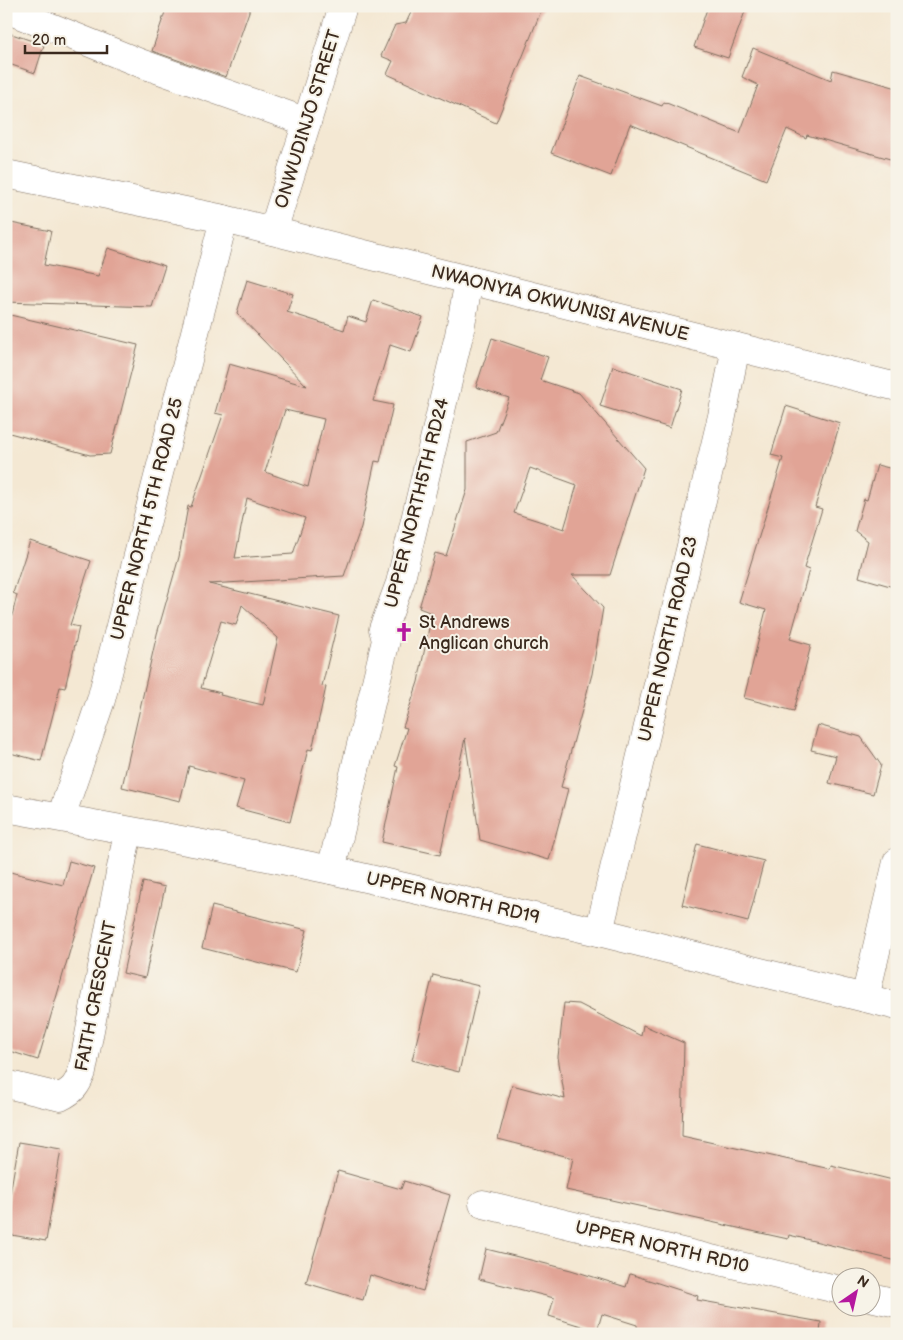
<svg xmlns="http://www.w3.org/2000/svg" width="903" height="1340" viewBox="0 0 903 1340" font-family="'Balsamiq Sans',sans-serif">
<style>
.building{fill:#e1a496;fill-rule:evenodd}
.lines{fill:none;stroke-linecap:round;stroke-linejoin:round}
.street-casing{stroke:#7c6c5d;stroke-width:29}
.street{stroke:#fff;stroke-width:28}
.labels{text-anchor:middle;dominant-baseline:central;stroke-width:4;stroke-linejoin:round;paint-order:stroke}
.street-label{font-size:18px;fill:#3b2a1e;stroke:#f7f3e8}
.poi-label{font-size:18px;fill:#3b2a1e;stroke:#f7f3e8;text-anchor:start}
</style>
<rect width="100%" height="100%" fill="#f7f3e8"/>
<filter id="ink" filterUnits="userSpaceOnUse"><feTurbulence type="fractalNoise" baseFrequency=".02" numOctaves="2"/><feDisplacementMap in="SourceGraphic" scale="10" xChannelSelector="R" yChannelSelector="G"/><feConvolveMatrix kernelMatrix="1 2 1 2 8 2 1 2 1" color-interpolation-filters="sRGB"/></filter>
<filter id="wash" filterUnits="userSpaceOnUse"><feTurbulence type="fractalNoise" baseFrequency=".0096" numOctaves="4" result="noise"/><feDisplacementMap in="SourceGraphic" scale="20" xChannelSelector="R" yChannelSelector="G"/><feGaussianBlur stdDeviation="1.12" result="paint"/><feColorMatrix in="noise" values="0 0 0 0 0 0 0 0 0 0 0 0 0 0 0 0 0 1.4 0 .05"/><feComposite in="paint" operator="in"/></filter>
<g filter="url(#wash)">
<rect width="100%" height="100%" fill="#f4e8d3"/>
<g id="blocks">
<g class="building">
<path d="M167 6H251L226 77 152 51Z"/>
<path d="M414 6H543L496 123 387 74 393 61 381 56 395 25 406 23Z"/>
<path d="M708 6H747L728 58 694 47Z"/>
<path d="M6 32 44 45 35 73 6 63Z"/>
<path d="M753 48 831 80 833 70 897 88V161L807 135 806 138 787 129 766 180 630 124 611 176 551 153 580 76 662 106 664 102 740 133 758 85 742 77Z"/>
<path d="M6 222 51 231 44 265 98 276 108 248 165 266 152 307 6 302Z"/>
<path d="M247 280 293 294 287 312 344 330 348 316 366 322 373 300 423 317 411 352 390 345 373 401 393 405 380 462 375 461 361 527 344 576 209 584 339 616 322 686 326 687 312 750 308 749 290 822 236 808 244 781 189 766 180 801 122 787 157 634 179 557 188 506 191 507 223 415 215 413 229 364 307 386 237 313ZM285 410 324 419 308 487 265 472ZM247 498 305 518 293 554 235 558ZM242 605 278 638 263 705 220 695 221 693 201 688 221 621 236 625Z"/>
<path d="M6 314 138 345 110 454 90 455 6 432Z"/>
<path d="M492 338 548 357 540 380 579 393 644 468 610 575H572L603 608 592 674 561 787 568 789 549 860 480 840 465 738 440 855 382 842 398 767 395 766 407 728 403 727 418 682 432 613 419 608 435 553 446 556 467 490V442L496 432 509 398 476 387ZM530 468 577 485 564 529 514 513Z"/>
<path d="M613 366 682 389 670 428 600 406Z"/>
<path d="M786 406 840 423 815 507 822 509 804 568 809 570 790 639 811 645 794 711 744 698 766 610 739 602 783 458 771 455Z"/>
<path d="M877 465 897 470V588L859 577 868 541 855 531 864 499 867 500Z"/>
<path d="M30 541 91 561 70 625 79 627 65 688 60 687 41 761 6 752V640L17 595 13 593Z"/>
<path d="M818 725 861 737 881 765 873 794 829 783 836 756 811 750Z"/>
<path d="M697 844 764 861 748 922 682 905Z"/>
<path d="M69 861 94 868 38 1060 6 1050V871L63 885Z"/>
<path d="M143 882 165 887 145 978 123 973Z"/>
<path d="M212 906 307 930 296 972 202 948Z"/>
<path d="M433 975 479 986 459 1072 412 1060Z"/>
<path d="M564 1003 579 1004 641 1036 643 1025 684 1043 682 1136 830 1169 831 1165 897 1181V1261L789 1235 788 1239 566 1190 573 1158 498 1139 512 1085 565 1099 558 1057Z"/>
<path d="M19 1142 61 1149 46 1241 6 1234V1217Z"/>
<path d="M338 1171 401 1189 404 1181 450 1195 423 1291 370 1275 363 1300 306 1283Z"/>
<path d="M486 1249 571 1270 626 1287 630 1274 698 1296 697 1300 821 1322 820 1334H638L637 1325 602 1314 597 1331 549 1316 554 1298 479 1279Z"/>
</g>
</g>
</g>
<g filter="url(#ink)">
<use href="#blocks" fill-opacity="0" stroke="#7c6c5d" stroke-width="1"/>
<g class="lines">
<g class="street-casing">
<g id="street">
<path d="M6 9 140 63 307 122"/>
<path d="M6 174 224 219 897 387"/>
<path d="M273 231 343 6"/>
<path d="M6 808 203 844 331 870 599 932 897 1006"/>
<path d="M61 817 101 700 224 219"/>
<path d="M331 870 386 640 383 629 400 583 459 335 469 280"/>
<path d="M599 932 722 416 736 347"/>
<path d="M865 998 897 862"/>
<path d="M6 1084 60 1097C73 1091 77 1085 82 1072L128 831"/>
<path d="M483 1204 840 1290"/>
<path d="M870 1297 897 1303"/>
</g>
</g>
<use href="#street" class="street"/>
</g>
</g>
<defs>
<g id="church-bare" transform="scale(1.5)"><path d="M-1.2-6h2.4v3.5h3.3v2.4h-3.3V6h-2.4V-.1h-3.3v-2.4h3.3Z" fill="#b5179e" stroke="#f7f3e8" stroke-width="2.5" paint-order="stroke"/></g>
</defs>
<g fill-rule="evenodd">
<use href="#church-bare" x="404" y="632"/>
</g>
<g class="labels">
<g class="street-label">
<text transform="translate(308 119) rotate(-73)">ONWUDINJO STREET</text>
<text transform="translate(560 303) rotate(14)">NWAONYIA OKWUNISI AVENUE</text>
<text transform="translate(417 503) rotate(-76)">UPPER NORTH5TH RD24</text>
<text transform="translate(147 519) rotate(-76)">UPPER NORTH 5TH ROAD 25</text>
<text transform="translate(668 639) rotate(-77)">UPPER NORTH ROAD 23</text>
<text transform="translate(453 898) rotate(13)">UPPER NORTH RD19</text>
<text transform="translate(96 996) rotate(-79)">FAITH CRESCENT</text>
<text transform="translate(662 1247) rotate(13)">UPPER NORTH RD10</text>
</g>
<g class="poi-label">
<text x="419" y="622">St Andrews<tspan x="419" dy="21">Anglican church</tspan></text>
</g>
</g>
<rect width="903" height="1340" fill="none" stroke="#f7f3e8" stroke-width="25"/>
<g transform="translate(856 1292) rotate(34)"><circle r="24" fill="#f7f3e8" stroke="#aca397"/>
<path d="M0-4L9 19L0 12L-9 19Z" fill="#b5179e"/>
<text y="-8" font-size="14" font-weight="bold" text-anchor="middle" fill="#3b2a1e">N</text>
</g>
<path d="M25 45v8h82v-8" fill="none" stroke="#3b2a1e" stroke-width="2.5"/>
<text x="32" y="45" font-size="15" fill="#3b2a1e" stroke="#f7f3e8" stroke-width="4" paint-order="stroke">20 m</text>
</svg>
